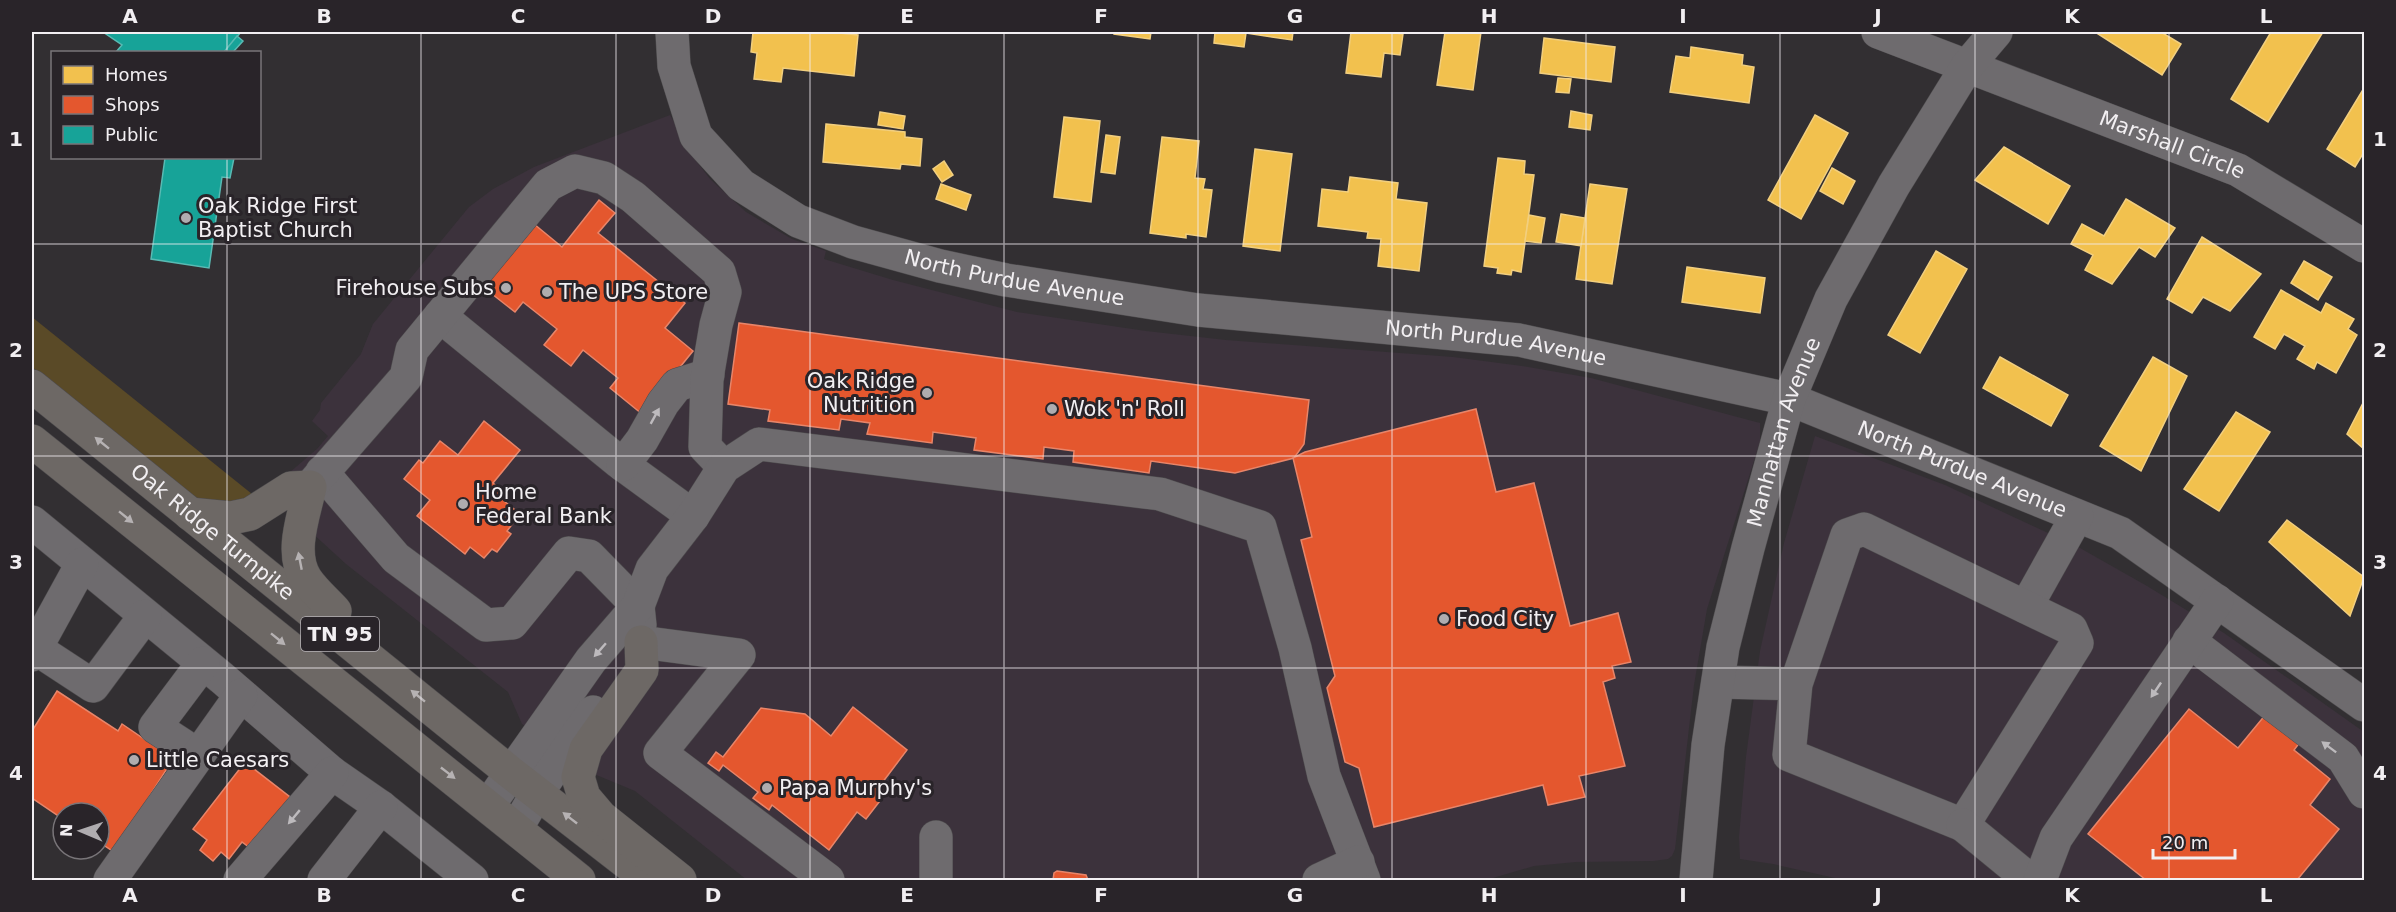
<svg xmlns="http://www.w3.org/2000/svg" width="2396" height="912" viewBox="0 0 2396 912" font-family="'DejaVu Sans',sans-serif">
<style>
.built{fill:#3c323c}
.green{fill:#5a4a27}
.homes{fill:#f2c14e;stroke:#f2cf7f;stroke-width:1.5}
.shops{fill:#e4572e;stroke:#e88569;stroke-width:1.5}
.public{fill:#17a398;stroke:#59bab3;stroke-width:1.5}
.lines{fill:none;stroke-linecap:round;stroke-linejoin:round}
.minor-casing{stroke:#4d4b4d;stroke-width:34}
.highway-casing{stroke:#4d4b4d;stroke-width:34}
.minor{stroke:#6e6b6e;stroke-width:33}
.highway{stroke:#6d6865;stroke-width:33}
.oneway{fill:#bdbabd}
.oneway2{fill:#b6b2b3}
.grid{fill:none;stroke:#f2eff2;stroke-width:1.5;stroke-opacity:0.55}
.poi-dot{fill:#afacaf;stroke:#292429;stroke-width:2}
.labels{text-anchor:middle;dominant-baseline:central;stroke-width:6;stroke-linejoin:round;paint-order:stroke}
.shield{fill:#292429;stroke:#b6b2b6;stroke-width:1.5}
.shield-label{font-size:20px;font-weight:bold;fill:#f2eff2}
.street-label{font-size:21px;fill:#f2eff2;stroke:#292429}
.poi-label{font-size:21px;fill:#f2eff2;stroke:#292429;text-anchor:start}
.neatline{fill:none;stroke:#f2eff2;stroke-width:2}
.grid-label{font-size:20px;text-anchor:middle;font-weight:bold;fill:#f2eff2}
</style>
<rect width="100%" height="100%" fill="#322f32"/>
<g class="built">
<path d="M670 115 697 162 710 179 746 212 792 239 826 251 824 259 893 280 1017 312 1146 331 1226 340 1453 357 1522 366 1591 378 1760 423V442L1707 609 1694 685 1675 849 1672 856 1668 859 1653 861 1576 862 1534 866 1486 880H747L635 791 594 774 522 724 508 692 346 564 275 499 262 496 317 449 328 436 312 421 320 410 321 403 361 354 373 324 469 207 493 189 534 167Z"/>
<path d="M1815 436 1945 485 2080 548 2147 586 2224 633 2364 732V880H1844L1773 864 1740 859 1739 837 1746 757 1760 651 1784 543Z"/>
</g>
<path class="green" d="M32 317 257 498 216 505 190 496 32 367Z"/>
<g class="homes">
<path d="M753 32H830L858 35 854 76 783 68 781 82 754 79 757 53 751 52Z"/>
<path d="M1114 32H1151L1150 39 1114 34Z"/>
<path d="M1215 32H1293L1292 40 1246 33 1244 47 1214 43Z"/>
<path d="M1351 32H1388L1403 34 1400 55 1384 53 1381 77 1346 73Z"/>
<path d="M1445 32H1481L1473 90 1437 85Z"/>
<path d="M2095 32H2161L2181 44 2162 75Z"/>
<path d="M2271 32H2323L2268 122 2231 99Z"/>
<path d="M1544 38 1615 47 1611 82 1540 73Z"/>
<path d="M1691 47 1743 55 1742 65 1754 67 1749 103 1670 92 1676 56 1690 58Z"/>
<path d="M1558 78 1571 79 1569 93 1556 92Z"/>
<path d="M2364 88V152L2355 167 2327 149Z"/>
<path d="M1571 111 1592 115 1590 130 1569 127Z"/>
<path d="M880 112 905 116 903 129 878 125Z"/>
<path d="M1815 115 1848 133 1801 219 1768 200Z"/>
<path d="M1064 117 1100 121 1091 202 1054 197Z"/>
<path d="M826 124 905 132V137L922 139 920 166 901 164 900 169 823 162Z"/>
<path d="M1106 135 1120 137 1115 174 1101 172Z"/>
<path d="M1162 137 1199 141 1195 178 1205 179 1203 189 1212 190 1206 237 1186 234V238L1150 233Z"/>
<path d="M2004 147 2070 186 2048 224 1975 180Z"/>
<path d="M1255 149 1292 154 1280 251 1243 246Z"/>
<path d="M1498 158 1525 161 1524 174 1534 175 1521 272 1512 270 1511 275 1497 273 1498 268 1484 266Z"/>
<path d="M944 161 953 175 942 182 933 169Z"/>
<path d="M1832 168 1855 181 1843 204 1820 191Z"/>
<path d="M1350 177 1398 183 1396 199 1427 203 1419 271 1378 266 1381 239 1367 238 1368 232 1318 226 1322 189 1348 192Z"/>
<path d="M941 184 971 195 966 210 936 199Z"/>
<path d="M1590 184 1627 189 1612 284 1576 279Z"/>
<path d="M2126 199 2175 228 2155 257 2139 247 2112 284 2085 270 2093 255 2071 244 2082 224 2104 236Z"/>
<path d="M1561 214 1585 218 1581 246 1556 242Z"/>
<path d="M1529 215 1545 218 1541 243 1525 241Z"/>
<path d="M2202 237 2261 274 2230 311 2203 297 2192 313 2167 299Z"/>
<path d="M1936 251 1967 269 1920 353 1888 335Z"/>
<path d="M2304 261 2332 277 2318 300 2291 283Z"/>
<path d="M1687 267 1765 278 1760 313 1682 302Z"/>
<path d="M2281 290 2321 313 2326 303 2354 319 2348 329 2357 335 2336 373 2317 362 2314 369 2297 359 2305 346 2284 334 2275 349 2254 337Z"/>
<path d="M2000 357 2068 395 2051 426 1983 388Z"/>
<path d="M2153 357 2187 376 2141 471 2100 446Z"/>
<path d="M2364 401V449L2347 434Z"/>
<path d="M2236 412 2270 432 2219 511 2184 489Z"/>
<path d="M2287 520 2364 577 2350 616 2269 542Z"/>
</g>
<g class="shops">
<path d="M599 200 615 213 598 233 685 303 665 328 693 351 642 414 610 388 618 378 583 350 571 366 544 345 557 329 523 302 515 312 483 287 534 224 562 247Z"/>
<path d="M739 323 1309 400 1304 444 1294 458 1235 473 1151 461 1149 473 1073 462 1074 451 1044 447 1043 459 974 450 976 438 933 432 932 443 867 434 870 423 841 419 839 430 768 421 770 410 728 404Z"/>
<path d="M1476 409 1496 492 1534 483 1570 626 1618 613 1631 662 1612 666 1615 678 1603 682 1625 766 1579 776 1585 797 1548 805 1543 785 1374 827 1359 768 1345 762 1327 688 1335 676 1301 540 1312 537 1293 458 1305 452Z"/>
<path d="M484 421 520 450 493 483 508 496 504 501 520 514 507 531 511 534 497 552 492 549 484 558 470 547 465 554 417 516 430 500 404 479 419 460 423 463 440 441 458 455Z"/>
<path d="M57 691 118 731 122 724 169 756 166 761 170 764 114 852 99 842V813H63V819L32 798V731Z"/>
<path d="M853 707 907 750 879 787 886 793 866 819 857 812 829 850 772 805 769 810 753 798 758 792 723 765 719 771 708 763 716 752 723 757 761 708 805 714 831 736Z"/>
<path d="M2189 709 2238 748 2266 714 2300 742 2294 750 2330 779 2310 805 2339 829 2297 880H2146L2088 834Z"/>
<path d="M245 762 290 797 250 848 242 842 229 859 221 852 213 861 200 850 207 840 193 829Z"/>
<path d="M1057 871 1086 875 1088 880H1053L1054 873Z"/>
</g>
<g class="public">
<path d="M103 32H241L224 52H116L122 45Z"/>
<path d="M237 36 243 41 233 52H224Z"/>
<path d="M165 158H234L230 178 222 177 209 268 151 259Z"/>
</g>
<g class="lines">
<g class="minor-casing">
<g id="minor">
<path id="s1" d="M672 32 674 66 696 136 741 185 798 221 853 242 940 266 1006 280 1198 310 1519 340 1789 399 2120 533 2364 705"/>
<path id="s2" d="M1878 32 2238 170 2364 246"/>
<path d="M440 316 619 462 693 516"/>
<path d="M623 465 642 440 663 403 677 385 708 375"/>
<path d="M322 472 396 558 486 625 512 623 569 553 589 556 638 606 640 625"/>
<path d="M310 487 406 377 412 350 548 185 575 171 604 178 633 197 719 272 725 292 716 325 707 378 705 447 724 467"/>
<path d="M32 522 222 678 332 773 381 807 472 880"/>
<path d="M2026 607 2077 516"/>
<path d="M2189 641 2343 758 2364 792"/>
<path d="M641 642 739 655 660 753 828 880"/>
<path d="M35 648 93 686 145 616"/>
<path d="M32 655 82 564"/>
<path d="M1718 682 1796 684 1789 755 1963 825 2077 643 2071 629 1864 529 1847 535 1796 684"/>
<path d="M198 755 155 727 203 663"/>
<path d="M488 806 591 660 638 606 652 569 693 516 724 467 759 444 1160 494 1260 527 1295 648 1324 776 1364 880"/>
<path d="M1963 825 2030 880"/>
<path d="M516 829 537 793 593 712"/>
<path d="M110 880 241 695"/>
<path d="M240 880 332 773"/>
<path d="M324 880 381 807"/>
<path d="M936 880V837"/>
<path d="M1319 880 1358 862"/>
<path id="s3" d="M1696 880 1708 745 1723 647 1748 548 1789 399 1831 299 1894 185 1968 65 1996 32"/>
<path d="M2040 880 2056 838 2217 601"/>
</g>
</g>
<g class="highway-casing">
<g id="highway">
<path id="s4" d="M32 386 511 773 649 880"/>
<path d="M32 441 579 880"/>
<path d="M190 514 231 518 250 514 291 488 310 487C304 515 289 553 306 579 314 591 326 601 335 611"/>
<path d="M641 642 642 670 586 749 578 777 584 797 601 817 680 880"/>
</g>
</g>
<use href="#minor" class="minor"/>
<use href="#highway" class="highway"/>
</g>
<defs><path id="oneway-solid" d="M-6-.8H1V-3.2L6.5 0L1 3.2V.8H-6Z" transform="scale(1.5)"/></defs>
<g class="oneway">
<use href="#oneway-solid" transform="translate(655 416) rotate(-61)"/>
<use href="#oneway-solid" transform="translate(600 650) rotate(131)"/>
<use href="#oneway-solid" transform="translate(2156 690) rotate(124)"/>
<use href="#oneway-solid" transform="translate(2329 747) rotate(-143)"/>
<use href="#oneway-solid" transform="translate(294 817) rotate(130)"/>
</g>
<g class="oneway2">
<use href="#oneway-solid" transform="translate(102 443) rotate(-141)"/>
<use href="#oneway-solid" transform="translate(126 517) rotate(39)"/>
<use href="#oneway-solid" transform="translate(300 561) rotate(-101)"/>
<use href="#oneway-solid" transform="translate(278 639) rotate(39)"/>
<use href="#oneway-solid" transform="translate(418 696) rotate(-141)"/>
<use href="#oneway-solid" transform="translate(448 773) rotate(38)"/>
<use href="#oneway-solid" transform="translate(570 818) rotate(-142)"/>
</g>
<path class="grid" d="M227 32V52M421 32V880M616 32V880M810 32V880M1004 32V880M1198 32V880M1392 32V880M1586 32V880M1780 32V880M1975 32V880M2169 32V880M227 158V880M32 244H2364M32 456H2364M32 668H2364"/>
<g class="poi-dot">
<circle cx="186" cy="218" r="6"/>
<circle cx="506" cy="288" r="6"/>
<circle cx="547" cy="292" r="6"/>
<circle cx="927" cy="393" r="6"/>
<circle cx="1052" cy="409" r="6"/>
<circle cx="463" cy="504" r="6"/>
<circle cx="1444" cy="619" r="6"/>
<circle cx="134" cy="760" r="6"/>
<circle cx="767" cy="788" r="6"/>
</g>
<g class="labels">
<rect class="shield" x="301" y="617" width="78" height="34" rx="4.5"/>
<g class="shield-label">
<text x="340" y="634">TN 95</text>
</g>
<g class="street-label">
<text stroke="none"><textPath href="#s2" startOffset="315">Marshall Circle</textPath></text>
<text stroke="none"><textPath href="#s1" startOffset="466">North Purdue Avenue</textPath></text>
<text stroke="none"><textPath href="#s1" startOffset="952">North Purdue Avenue</textPath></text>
<text stroke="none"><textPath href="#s3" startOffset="458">Manhattan Avenue</textPath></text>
<text stroke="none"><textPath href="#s1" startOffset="1438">North Purdue Avenue</textPath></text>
<text stroke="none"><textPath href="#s4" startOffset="232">Oak Ridge Turnpike</textPath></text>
</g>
<g class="poi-label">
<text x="198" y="206">Oak Ridge First<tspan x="198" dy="24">Baptist Church</tspan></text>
<text x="494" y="288" text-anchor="end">Firehouse Subs</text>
<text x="559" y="292">The UPS Store</text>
<text x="915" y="381" text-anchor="end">Oak Ridge<tspan x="915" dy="24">Nutrition</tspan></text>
<text x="1064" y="409">Wok 'n' Roll</text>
<text x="475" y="492">Home<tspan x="475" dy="24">Federal Bank</tspan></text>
<text x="1456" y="619">Food City</text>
<text x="146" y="760">Little Caesars</text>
<text x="779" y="788">Papa Murphy's</text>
</g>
</g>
<rect width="2396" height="912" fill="none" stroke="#292429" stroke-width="66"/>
<rect x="51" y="51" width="210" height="108" fill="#292429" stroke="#797579" stroke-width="1.5"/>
<rect x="63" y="66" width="30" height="18" fill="#f2c14e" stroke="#797579" stroke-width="1.5"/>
<text x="105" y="81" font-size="18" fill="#f2eff2">Homes</text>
<rect x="63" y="96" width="30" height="18" fill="#e4572e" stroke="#797579" stroke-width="1.5"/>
<text x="105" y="111" font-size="18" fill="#f2eff2">Shops</text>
<rect x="63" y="126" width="30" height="18" fill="#17a398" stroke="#797579" stroke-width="1.5"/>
<text x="105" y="141" font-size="18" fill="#f2eff2">Public</text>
<g transform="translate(81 831) rotate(272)"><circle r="28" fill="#292429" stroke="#797579" stroke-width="1.5"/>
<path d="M0-4.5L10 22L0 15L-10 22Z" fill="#afacaf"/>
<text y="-9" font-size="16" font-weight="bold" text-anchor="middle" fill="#f2eff2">N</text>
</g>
<path d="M2153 849v9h82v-9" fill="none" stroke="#f2eff2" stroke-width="3"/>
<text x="2162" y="849" font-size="18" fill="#f2eff2" stroke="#292429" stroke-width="4.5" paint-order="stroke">20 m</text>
<rect x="33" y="33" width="2330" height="846" class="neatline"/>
<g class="grid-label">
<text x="130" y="23">A</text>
<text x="324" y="23">B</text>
<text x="518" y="23">C</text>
<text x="713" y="23">D</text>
<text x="907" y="23">E</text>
<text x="1101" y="23">F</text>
<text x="1295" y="23">G</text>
<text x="1489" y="23">H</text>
<text x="1683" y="23">I</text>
<text x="1878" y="23">J</text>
<text x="2072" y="23">K</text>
<text x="2266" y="23">L</text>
<text x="16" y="146">1</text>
<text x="2380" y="146">1</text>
<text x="16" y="357">2</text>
<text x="2380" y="357">2</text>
<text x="16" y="569">3</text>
<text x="2380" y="569">3</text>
<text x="16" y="780">4</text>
<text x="2380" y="780">4</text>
<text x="130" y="902">A</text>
<text x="324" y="902">B</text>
<text x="518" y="902">C</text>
<text x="713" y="902">D</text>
<text x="907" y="902">E</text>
<text x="1101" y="902">F</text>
<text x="1295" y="902">G</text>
<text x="1489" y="902">H</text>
<text x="1683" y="902">I</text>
<text x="1878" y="902">J</text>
<text x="2072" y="902">K</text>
<text x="2266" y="902">L</text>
</g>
</svg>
